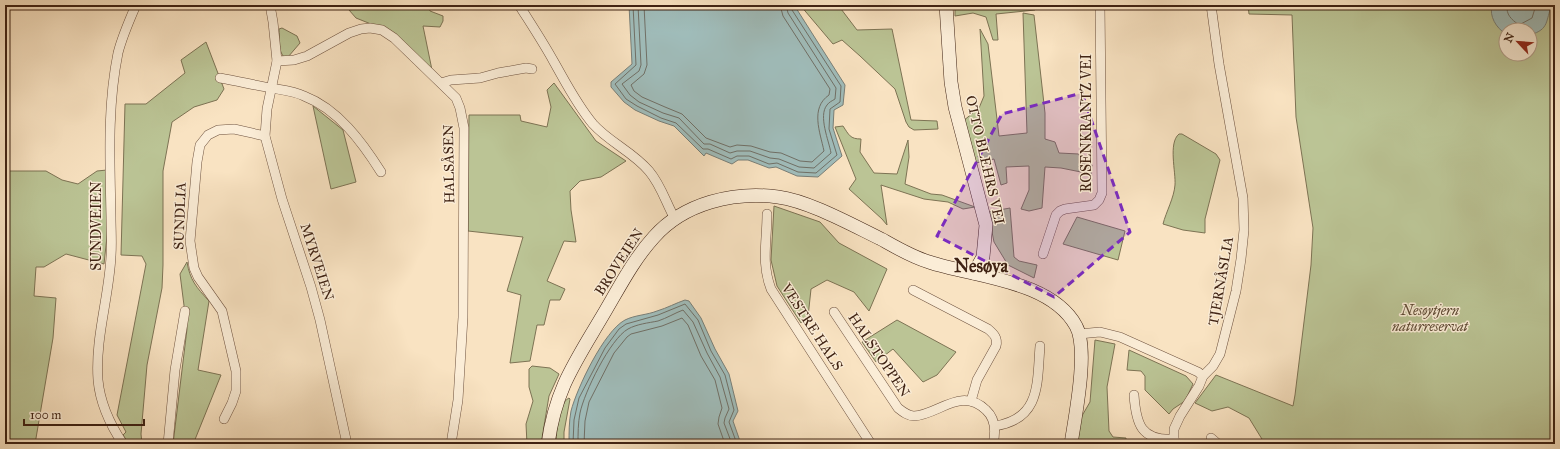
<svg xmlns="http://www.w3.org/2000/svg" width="1560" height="449" viewBox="0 0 1560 449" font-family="'IM FELL Great Primer',serif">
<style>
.green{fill:#bbc495;stroke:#7d7354;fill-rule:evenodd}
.water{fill:#a0bdbb;stroke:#797f78}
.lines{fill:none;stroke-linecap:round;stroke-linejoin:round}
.shore{stroke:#707067;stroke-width:1}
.street-casing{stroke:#6e523f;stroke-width:10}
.secondary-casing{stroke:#3f2213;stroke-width:14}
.street{stroke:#fbedd7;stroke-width:9}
.secondary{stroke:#fbedd7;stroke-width:13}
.marked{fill:#7b2cbf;fill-opacity:0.2;stroke:#7b2cbf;stroke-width:3;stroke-dasharray:8 5;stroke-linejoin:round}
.labels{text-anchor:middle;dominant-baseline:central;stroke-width:3;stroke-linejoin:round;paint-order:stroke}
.street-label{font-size:14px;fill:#3f2213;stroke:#fbedd7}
.park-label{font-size:14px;font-style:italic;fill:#5e4a34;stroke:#fbedd7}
.district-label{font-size:18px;font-weight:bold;fill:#3f2213;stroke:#fbedd7}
</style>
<rect width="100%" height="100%" fill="#f9e3c2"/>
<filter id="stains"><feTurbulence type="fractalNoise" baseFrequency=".005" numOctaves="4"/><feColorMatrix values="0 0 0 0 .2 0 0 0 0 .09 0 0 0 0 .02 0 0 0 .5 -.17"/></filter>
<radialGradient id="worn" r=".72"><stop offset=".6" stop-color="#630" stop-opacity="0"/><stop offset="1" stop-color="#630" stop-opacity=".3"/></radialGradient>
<g class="green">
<path d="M385 5H428L430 11 443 16V21L440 27 423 26 432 70 381 28 356 18 349 10Z"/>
<path d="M800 5H838L857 30 892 29 911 120 937 121 938 129 914 130 909 127 906 122 895 89 860 56 842 40 833 44Z"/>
<path d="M1035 5V10L996 14 998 40H993L986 17 973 13 955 16V6Z"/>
<path d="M1248 5H1555V444H1265L1249 418 1228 407 1212 411 1195 403 1216 375 1293 406 1295 395 1311 265 1313 228 1296 117 1292 15 1249 14ZM1506 30H1530V54H1506Z"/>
<path d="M1023 13 1034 15 1045 113V139L1055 142 1059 153 1079 154V163L1092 165 1091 174 1061 168 1045 167 1042 208 1029 211 1021 209 1029 190V166L1006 167 1007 183 1001 185 994 159 976 163 963 121 979 108 984 96 980 29 988 44 999 136 1027 133Z"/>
<path d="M282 28 297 36 300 43 288 57 285 58C277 51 280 38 279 29Z"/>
<path d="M206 42 224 89 217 100 194 107 172 122 163 171V265L162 288 147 365 141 434 142 444H129L123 435 126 432 117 415 146 264 142 256 121 255 125 104H146L185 73 181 60Z"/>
<path d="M554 83 596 141 626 161 601 177 580 181 570 191 571 210 576 242 564 241 547 281 565 289 560 300H550L544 325H537L530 361 510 363 521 295 507 291 523 237 468 231 469 115H520L521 121 547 127 551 107 547 90Z"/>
<path d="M313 106 343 130 356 182 331 189Z"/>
<path d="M843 126C849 135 850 139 861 139L860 152 874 173 897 174 908 140 909 157 905 184 931 194 942 195 975 207 963 209 948 202 924 199 881 185 887 225 882 219 849 189 856 179 835 127Z"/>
<path d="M1179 134H1182L1216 154 1220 160 1205 219V233L1183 230 1163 224C1166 212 1174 198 1175 185 1176 172 1168 143 1179 134Z"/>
<path d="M107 170 109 218 104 264 66 254 44 267H36L34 296 56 298 53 338 35 444H5V171H46L62 180 78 184 97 171Z"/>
<path d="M774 206 820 222 839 243 887 269 869 311 854 292 827 280 811 289 808 317 801 323 777 286 771 260Z"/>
<path d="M1010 208 1014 257 1019 261 1037 265 1034 278 1008 265 994 242 988 212Z"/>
<path d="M1077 217 1125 231 1118 260 1063 244Z"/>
<path d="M187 262C190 280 196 287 209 301L198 370 221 375 194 442 195 444H173L187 329 180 274Z"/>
<path d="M897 320 956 352 937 375 923 382 893 349 876 362 862 342Z"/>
<path d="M1095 340 1115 344 1107 387 1109 431 1113 437 1126 438V444H1077L1079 421 1090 402Z"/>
<path d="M1129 350 1186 376 1193 384 1185 401 1173 409 1169 414 1145 390V376L1141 371 1127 370Z"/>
<path d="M532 366 550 368 559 374 549 396 541 444H527L526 424 533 401 529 387V369Z"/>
<path d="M569 398 570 399 564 432V444H556C556 434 559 402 569 398Z"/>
</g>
<g class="water">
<path d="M629 5H795L796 8 845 85 843 105 834 110 833 128 842 156 818 177 797 176 776 167 769 168 748 160H738L732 164 706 153 704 156 674 126 659 121 635 110 624 102 611 87V82L632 64Z"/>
<path d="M1492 5H1552C1545 21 1550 29 1530 35V30H1506V34C1496 28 1489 16 1492 5Z"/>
<path d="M685 300 689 301 701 318 715 349 729 374 738 411 733 421 741 444H569C569 433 569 421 571 411 577 388 604 331 625 320 635 315 647 315 657 311 667 308 676 303 685 300Z"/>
</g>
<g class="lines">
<g class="shore">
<path d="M633 5 636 65 615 84 626 99 637 106 661 118 676 123 703 149H708L731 159 737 156H749L769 164 777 163 798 172 816 173 837 155 829 129 830 109 840 102 841 86 792 10 791 5"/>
<path d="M638 5 641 65 639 71 622 84 630 95 639 102 663 113 679 118 704 144H710L730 153 737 151H750L770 158 779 159 799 167 814 168 831 153C829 141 818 116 827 105 829 102 832 101 835 99L836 88 788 13 786 5"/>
<path d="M644 5 647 65 644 74 631 85 634 91 642 97 665 107 682 114 706 138 730 147 737 145 751 146 770 152 781 153 800 161 812 162 824 151C820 132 810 108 829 95L830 89 783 16 780 5"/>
<path d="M1507 5C1506 15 1511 19 1519 25L1532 18 1536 5"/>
<path d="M573 444 574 420 579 398 605 348 619 329 626 324 658 315 685 304 698 320 711 351 725 375 734 410 729 422 737 444"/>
<path d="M578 444C578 434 578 423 580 413 584 393 610 339 628 329 637 324 648 323 658 321 667 318 675 313 683 310L693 322 707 353 720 377 729 409 725 418 724 423 732 444"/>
<path d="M584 444 585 421 589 402 614 353 627 337 631 334 662 326 682 318 688 325 701 356 715 380 722 408 719 417 718 424 725 444"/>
</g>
<g class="street-casing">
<g id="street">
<path d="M270 5 273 22 277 61 267 109 265 136 282 199 311 287 320 320 347 444"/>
<path d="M519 5C531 24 543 42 554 62 566 83 577 105 593 124 609 142 633 152 649 171 661 185 666 203 675 219"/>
<path d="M277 61 294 60 307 56 349 33 361 29 370 28 382 30 394 38 456 98 460 108 464 128 463 317 458 400 451 444"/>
<path d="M220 78C237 81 254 85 271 88 282 90 294 91 304 96 338 109 362 142 381 172"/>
<path d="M441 83 451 80 480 78 498 73 526 68 532 69"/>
<path d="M767 214C767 241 761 263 771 289L871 444"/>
<path d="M1043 254 1056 215 1060 211 1065 209 1094 205 1099 200 1102 193 1100 5"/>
<path d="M913 290 988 329C994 334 998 338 996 346L977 380 971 401"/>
<path d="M834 312 898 408C903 412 908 416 914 416 938 415 961 386 986 410 996 419 996 431 993 444"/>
<path d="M1079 334 1100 332 1120 337 1198 372 1203 376"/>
<path d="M1134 395C1136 424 1141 441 1174 439"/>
<path d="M224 419 232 403 236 391V371L222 311 198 277 194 268 190 241 197 162 200 145 208 135 218 130 234 129 265 136"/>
<path d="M995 426C1041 419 1037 383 1040 346"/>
<path d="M1211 438 1218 444"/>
<path d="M123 444C111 426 100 402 98 380 95 338 109 297 111 256 112 243 111 230 111 217 110 162 107 107 118 53 122 37 129 21 136 5"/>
<path d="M168 444 175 370 185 311"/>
<path d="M1176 444 1174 439V429L1180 416 1199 386 1203 376 1213 366 1220 354 1236 291 1241 259 1244 230 1243 198 1219 64 1211 5"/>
</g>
</g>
<g class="secondary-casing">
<g id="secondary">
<path d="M946 5 951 82 955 107 986 225 983 257 974 273"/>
<path d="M548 444C555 391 574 364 600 320 617 292 632 261 654 237 684 203 734 191 778 197 809 201 852 225 881 239 897 248 912 257 929 262 974 277 1051 280 1076 326 1089 349 1075 417 1071 444"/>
</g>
</g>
<use href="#street" class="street"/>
<use href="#secondary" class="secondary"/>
</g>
<path class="marked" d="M1082 93 1130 232 1054 297 937 236 1002 114Z"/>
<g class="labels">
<g class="street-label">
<text transform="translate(1086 123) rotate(-90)">ROSENKRANTZ VEI</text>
<text transform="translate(985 160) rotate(77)">OTTO BLEHRS VEI</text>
<text transform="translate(449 164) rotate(-91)">HALSÅSEN</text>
<text transform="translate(180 216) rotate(-88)">SUNDLIA</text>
<text transform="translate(96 226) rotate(-90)">SUNDVEIEN</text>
<text transform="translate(317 262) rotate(72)">MYRVEIEN</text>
<text transform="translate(619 262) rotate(-57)">BROVEIEN</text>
<text transform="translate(1221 281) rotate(-80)">TJERNÅSLIA</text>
<text transform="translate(812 327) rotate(57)">VESTRE HALS</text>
<text transform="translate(879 355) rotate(56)">HALSTOPPEN</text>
</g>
<g class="park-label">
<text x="1430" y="310">Nesøytjern<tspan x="1430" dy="16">naturreservat</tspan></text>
</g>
<g class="district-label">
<text x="981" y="266">Nesøya</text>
</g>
</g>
<rect width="1560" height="449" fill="none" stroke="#f9e3c2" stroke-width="20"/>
<rect x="6" y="6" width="1548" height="437" fill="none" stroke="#3f2213" stroke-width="2"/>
<rect x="10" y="10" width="1540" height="429" fill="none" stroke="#3f2213"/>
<g transform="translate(1518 42) rotate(296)"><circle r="19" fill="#fbedd7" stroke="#b09c89"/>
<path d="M0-3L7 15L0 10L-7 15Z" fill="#8f2418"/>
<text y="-6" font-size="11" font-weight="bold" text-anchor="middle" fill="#3f2213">N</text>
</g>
<path d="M24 419v6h120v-6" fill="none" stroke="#3f2213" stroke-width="2"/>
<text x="30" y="419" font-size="12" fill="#3f2213" stroke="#fbedd7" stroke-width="3" paint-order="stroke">100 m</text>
<rect width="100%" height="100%" filter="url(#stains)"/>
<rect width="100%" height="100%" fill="url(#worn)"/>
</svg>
